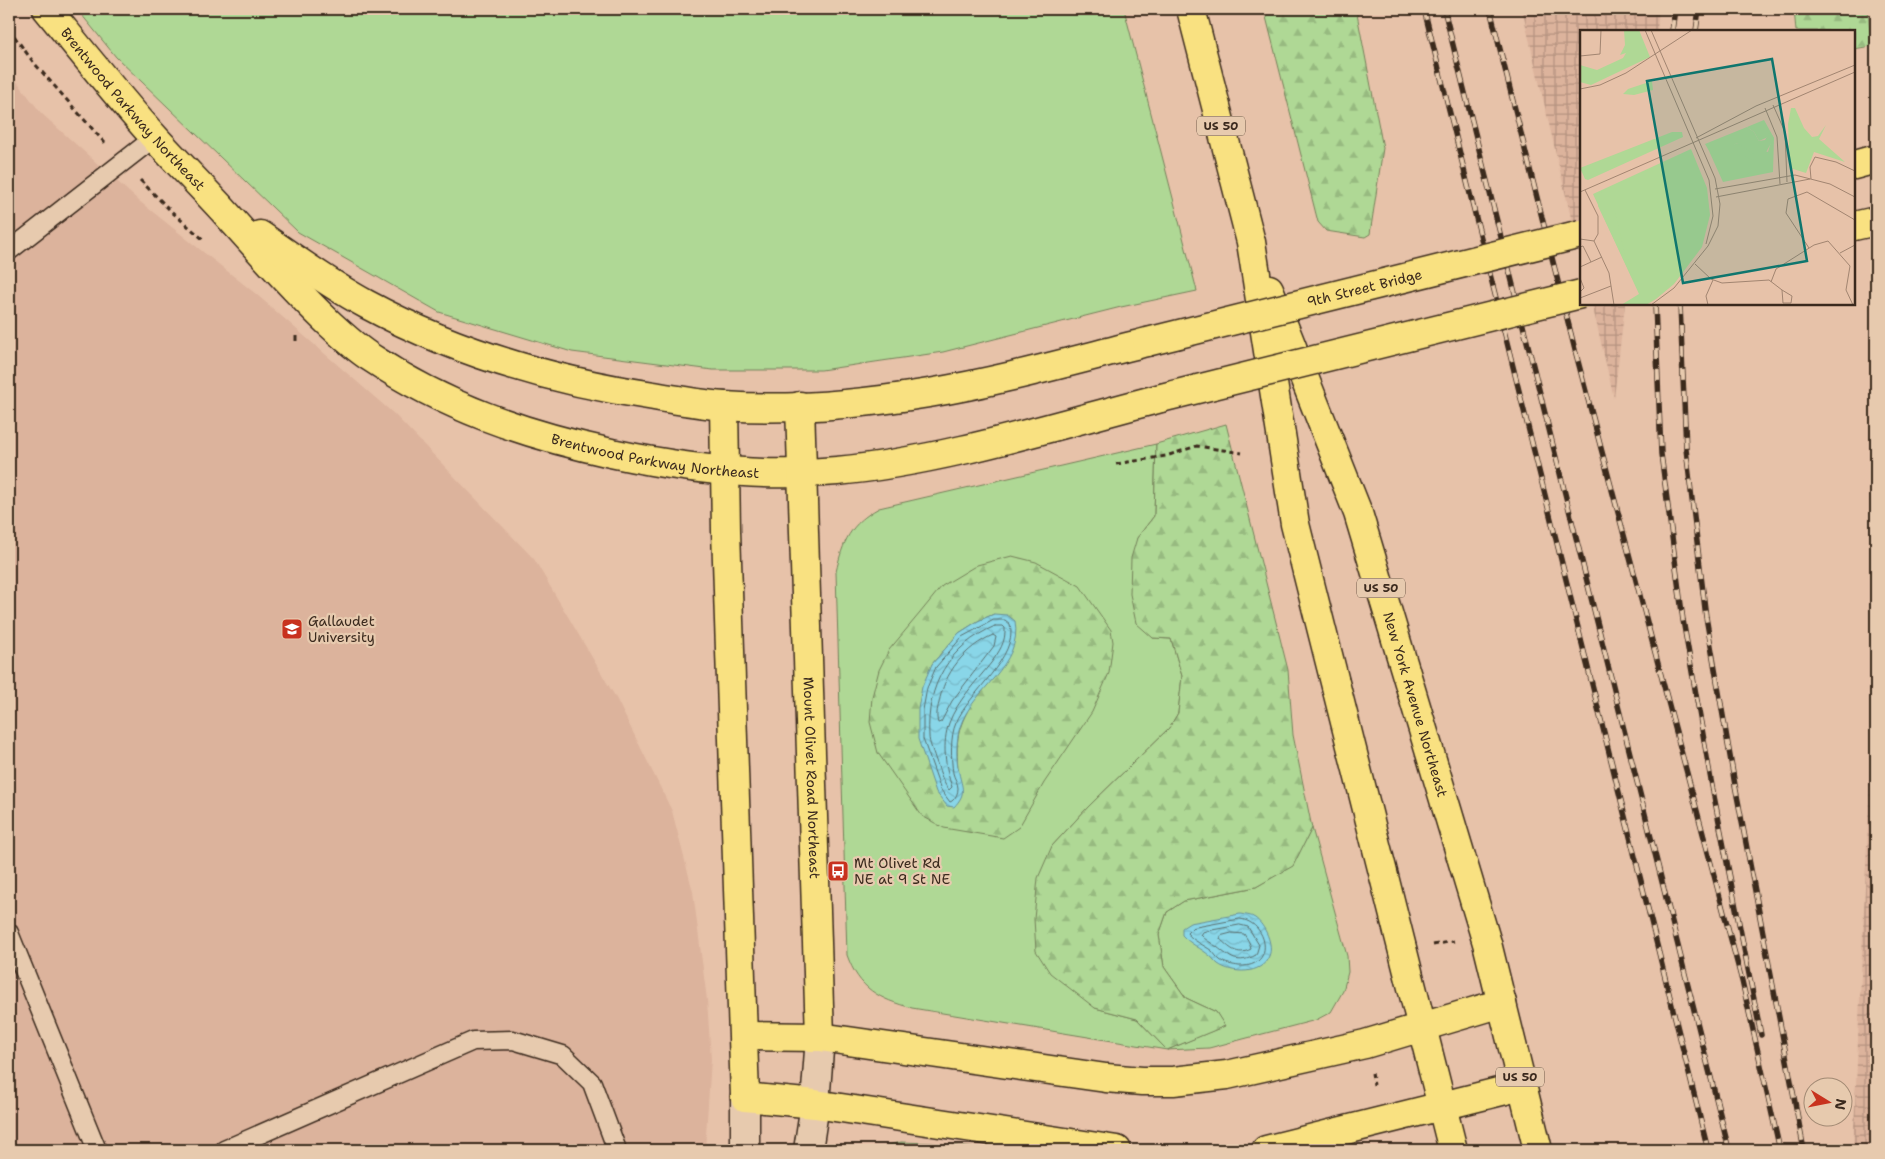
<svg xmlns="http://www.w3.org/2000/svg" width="1885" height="1159" viewBox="0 0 1885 1159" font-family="'Shantell Sans',sans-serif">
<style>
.built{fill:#dcb39c}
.industrial{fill:url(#industrial-grid)}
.grass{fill:#afd895;stroke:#75815a}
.forest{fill:url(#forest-firs);stroke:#75815a;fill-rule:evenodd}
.water{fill:url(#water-waves);stroke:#6a9197}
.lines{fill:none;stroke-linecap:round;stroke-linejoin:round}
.shore{stroke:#5a6f6f;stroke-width:1}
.lane-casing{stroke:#3b2a1e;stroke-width:21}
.secondary-casing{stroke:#3b2a1e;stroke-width:31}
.primary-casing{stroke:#3b2a1e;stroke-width:31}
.highway-casing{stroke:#3b2a1e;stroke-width:31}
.path{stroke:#3b2a1e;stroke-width:3;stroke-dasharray:5 4;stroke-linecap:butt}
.lane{stroke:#e7caae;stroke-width:18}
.secondary{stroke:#e7caae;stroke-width:28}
.primary{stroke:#f9e181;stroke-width:28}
.highway{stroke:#f9e181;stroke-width:28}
.rail-casing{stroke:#3b2a1e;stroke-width:5.5}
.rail{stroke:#e7caae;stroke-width:4;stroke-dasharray:11;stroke-linecap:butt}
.primary-bridge-casing{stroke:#3b2a1e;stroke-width:31;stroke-linecap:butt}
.primary-bridge{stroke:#f9e181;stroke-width:28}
.labels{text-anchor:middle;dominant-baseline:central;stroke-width:4.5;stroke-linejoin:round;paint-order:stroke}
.shield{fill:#e7caae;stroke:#6f5a49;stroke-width:1}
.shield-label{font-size:12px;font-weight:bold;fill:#3b2a1e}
.street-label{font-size:14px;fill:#3b2a1e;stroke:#e7caae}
.poi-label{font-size:14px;fill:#3b2a1e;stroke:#e7caae;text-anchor:start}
.inset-road{fill:none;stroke:#a28571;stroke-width:1}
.view{fill:#0f766e;fill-opacity:0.15;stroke:#0f766e;stroke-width:2.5}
.inset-edge{fill:none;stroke:#3b2a1e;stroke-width:2.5}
</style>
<defs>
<pattern id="industrial-grid" width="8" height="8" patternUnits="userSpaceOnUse" patternTransform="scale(1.25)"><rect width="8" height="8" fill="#dcb39c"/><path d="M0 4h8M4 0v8" fill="none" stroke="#b4927f"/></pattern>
<pattern id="forest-firs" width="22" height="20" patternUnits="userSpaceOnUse" patternTransform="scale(1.25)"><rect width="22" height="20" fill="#afd895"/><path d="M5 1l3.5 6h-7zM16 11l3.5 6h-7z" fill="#97ba80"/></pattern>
<pattern id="water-waves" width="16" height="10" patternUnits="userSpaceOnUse" patternTransform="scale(1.25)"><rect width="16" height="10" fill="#89d6e8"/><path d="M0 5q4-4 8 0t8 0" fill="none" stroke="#77b8c7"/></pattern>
</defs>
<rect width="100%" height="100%" fill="#e7c2a9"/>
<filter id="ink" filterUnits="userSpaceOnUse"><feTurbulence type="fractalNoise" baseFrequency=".02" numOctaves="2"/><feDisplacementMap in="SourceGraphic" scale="10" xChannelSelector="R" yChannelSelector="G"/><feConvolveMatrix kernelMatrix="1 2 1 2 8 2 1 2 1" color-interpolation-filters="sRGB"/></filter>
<g filter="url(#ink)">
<path class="built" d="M9 71 41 113 139 201 256 294 394 414 534 559 616 698 672 811 693 892 707 1000 711 1059 705 1150H9Z"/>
<g class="industrial">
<path d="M1522 9H1659L1657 31H1581V260Z"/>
<path d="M1592 304H1625L1614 398Z"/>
<path d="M1876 649V1150H1853Z"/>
</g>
<g class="grass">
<path d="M77 9H1124L1197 291 1121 307 943 352 821 370H713L572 352 439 312 298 232 116 57Z"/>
<path d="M1156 444 1154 516 1137 538 1153 638 1171 639 1182 676 1178 713 1169 728 1088 807 1052 846 1095 1008 1137 1019 1167 1050 1224 1026 1216 1012 1186 998 1164 967 1159 935 1167 912 1184 901 1256 887 1293 865 1312 828 1347 956 1348 972 1343 991 1331 1012 1316 1020 1209 1048 1167 1050 912 1008C879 999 859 989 847 955L836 572C843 541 850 524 879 508Z"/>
</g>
<g class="forest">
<path d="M1264 9H1356L1383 148 1370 234 1365 237 1326 231 1318 222Z"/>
<path d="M1794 9H1868L1871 46 1854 49V31H1796Z"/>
<path d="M1226 424 1288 670 1293 735 1312 828 1293 866 1256 887 1184 901 1167 912 1159 935 1164 967 1186 998 1216 1012 1225 1026 1167 1050 1137 1019 1095 1008 1050 973 1036 951 1034 919 1038 878 1052 846 1088 807 1169 728 1178 713 1182 676 1171 639 1153 638 1136 623 1130 594 1131 558 1137 538 1154 516 1156 444Z"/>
<path d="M1012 556 1036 562 1080 586 1111 630 1113 642 1109 673 1092 712 1044 783 1019 827 1003 838 944 828 922 816 878 753 870 722 872 697 879 670 889 650 920 613 942 586 977 565ZM994 614 967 712C955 735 957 747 958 772L932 664 959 633 978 621Z"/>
<path d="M901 1142 931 1143 987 1150H877L889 1145Z"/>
</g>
<g class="water">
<path d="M994 614 1007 615 1015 621C1023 666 972 689 960 727 956 740 956 759 959 773 962 788 967 793 954 807L947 806 936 792 918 739V709L922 687 932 664 959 633 978 621Z"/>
<path d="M1240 914C1245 915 1251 915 1255 918 1265 925 1274 945 1269 956 1262 975 1232 974 1218 964 1215 962 1213 958 1210 956 1201 948 1190 944 1182 935V928L1190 923Z"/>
</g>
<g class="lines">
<g class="shore">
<path d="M994 620H1005L1010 624C1019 656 968 694 956 723 950 736 951 759 953 773 954 778 958 783 958 788 958 793 956 798 952 801L950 802 941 790 923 739V710L927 688 936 667 962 637Z"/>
<path d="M995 626H1003L1005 628C1006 642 999 652 991 663 977 681 957 701 949 723 942 742 945 768 952 787L949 790C942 782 939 768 935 758 933 751 929 743 929 736 926 685 949 646 995 626Z"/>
<path d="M993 635 996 637 994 646 952 701 941 722 938 723C936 716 937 710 939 703 944 673 965 647 993 635Z"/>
<path d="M1240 919C1268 922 1277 968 1239 966 1233 965 1225 964 1220 960 1217 958 1215 954 1212 951 1204 945 1193 941 1187 933L1192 928Z"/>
<path d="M1240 925 1248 927 1259 945 1256 955C1237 965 1231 958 1217 947 1212 943 1205 940 1201 935L1203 932Z"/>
<path d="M1232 933 1244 934 1249 942 1251 949C1237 957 1229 947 1220 939L1221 936Z"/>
</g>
<g class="lane-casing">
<g id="lane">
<path d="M9 251 155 137"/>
<path d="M9 933 97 1150"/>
<path d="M224 1150 473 1041 513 1040 563 1055 592 1083 617 1150"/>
</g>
</g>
<g class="secondary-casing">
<g id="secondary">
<path d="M745 1150V1097"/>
<path d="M808 1150 815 1104 820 1037"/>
</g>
</g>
<g class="primary-casing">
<g id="primary">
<path id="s1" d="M47 9C83 53 118 97 156 139 178 163 201 186 223 210 258 249 292 288 330 324 343 336 356 348 370 357 445 407 524 434 611 453 685 469 761 478 837 471 945 461 1056 425 1161 398"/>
<path d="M1854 165 1876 159"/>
<path d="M1854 226 1876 221"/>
<path d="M260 235C295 259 329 284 366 304 457 353 552 381 654 396 677 400 700 404 724 406 791 411 862 404 929 393 1002 381 1075 360 1147 342"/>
<path d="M724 406 726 531 745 1097"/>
<path id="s2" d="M800 406 820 1037"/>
</g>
</g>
<g class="highway-casing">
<g id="highway">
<path d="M1191 9 1251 242 1295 524 1453 1150"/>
<path id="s3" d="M1269 289 1358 513 1487 943 1538 1150"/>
<path d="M744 1036 820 1037 1106 1078 1142 1081H1173L1227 1075 1365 1044 1502 1003"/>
<path d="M745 1097 815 1104 1117 1150"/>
<path d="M1266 1150 1522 1086"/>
</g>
</g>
<g class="path">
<path d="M9 29 34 63 105 143"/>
<path d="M140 180 172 212 205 241"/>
<path d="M296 336V344"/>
<path d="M1116 464 1166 456 1197 446 1242 453"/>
<path d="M1433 945 1454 941"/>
<path d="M1372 1073 1374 1085"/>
</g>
<use href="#lane" class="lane"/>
<use href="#secondary" class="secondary"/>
<use href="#primary" class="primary"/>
<use href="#highway" class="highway"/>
<g class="rail-casing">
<g id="rail">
<path d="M1424 9 1708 1150"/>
<path d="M1444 9 1729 1150"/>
<path d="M1490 9 1575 350 1742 981 1780 1150"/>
<path d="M1672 31 1675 9"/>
<path d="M1696 31 1699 9"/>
<path d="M1655 304 1661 454 1683 620 1712 786 1761 1035"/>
<path d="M1680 304 1686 449 1706 617 1735 785 1804 1150"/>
</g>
</g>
<use href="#rail" class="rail"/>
<g class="primary-bridge-casing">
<g id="primary-bridge">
<path id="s4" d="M1147 342 1581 234"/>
<path d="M1161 398 1581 294"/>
</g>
</g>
<use href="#primary-bridge" class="primary-bridge"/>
</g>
</g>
<defs>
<g id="university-square" transform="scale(1.125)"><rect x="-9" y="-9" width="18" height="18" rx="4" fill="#c8321e" stroke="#e7caae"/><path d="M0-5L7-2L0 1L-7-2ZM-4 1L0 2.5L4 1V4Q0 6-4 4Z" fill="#fff"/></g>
<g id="bus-square" transform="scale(1.125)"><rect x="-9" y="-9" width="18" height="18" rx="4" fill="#c8321e" stroke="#e7caae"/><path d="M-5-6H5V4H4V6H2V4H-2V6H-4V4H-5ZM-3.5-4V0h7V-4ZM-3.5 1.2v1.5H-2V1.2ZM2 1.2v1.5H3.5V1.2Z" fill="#fff"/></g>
</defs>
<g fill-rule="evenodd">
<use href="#university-square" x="292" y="629"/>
<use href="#bus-square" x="838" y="871"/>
</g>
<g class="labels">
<g class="shield">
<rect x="1197" y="116.5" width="48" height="19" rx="4"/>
<rect x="1357" y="578.5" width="48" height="19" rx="4"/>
<rect x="1496" y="1067.5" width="48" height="19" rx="4"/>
</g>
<g class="shield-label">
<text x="1221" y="126">US 50</text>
<text x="1381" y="588">US 50</text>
<text x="1520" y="1077">US 50</text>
</g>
<g class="street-label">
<text stroke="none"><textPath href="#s1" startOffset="132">Brentwood Parkway Northeast</textPath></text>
<text stroke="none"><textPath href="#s4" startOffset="224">9th Street Bridge</textPath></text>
<text stroke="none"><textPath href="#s1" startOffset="781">Brentwood Parkway Northeast</textPath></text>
<text stroke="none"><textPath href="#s3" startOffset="441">New York Avenue Northeast</textPath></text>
<text stroke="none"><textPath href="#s2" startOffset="372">Mount Olivet Road Northeast</textPath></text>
</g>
<g class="poi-label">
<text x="308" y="621">Gallaudet<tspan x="308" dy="16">University</tspan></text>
<text x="854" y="863">Mt Olivet Rd<tspan x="854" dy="16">NE at 9 St NE</tspan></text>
</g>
</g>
<g transform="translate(1580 30)">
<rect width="275" height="275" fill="#e7c2a9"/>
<path d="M184 90 194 108 193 142 143 152 129 121H141L157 113 188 122 191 112 188 107 179 111 174 102 167 97ZM111 119 127 158 130 185 122 217 94 254 76 269 66 275H41L59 264 13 164Z" fill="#afd895"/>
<path d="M44 0H59L70 27 11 55 0 52V35L17 40 43 28 46 23 40 25 45 15ZM72 51 73 60 54 65 43 64 48 59ZM211 78H215L224 98 232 107 238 106 246 95 239 109 265 132 234 122 226 143 210 138 208 94ZM167 97 174 102 179 111 185 110 190 102 194 108 185 124H174L157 113 145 121H129L125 114ZM92 102H102L103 107 8 150 5 149 0 138ZM151 122 174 130 173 139 167 145 158 146 145 138V126ZM27 159V175L35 183 45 224 52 236V248L18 176V164Z" fill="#afd895"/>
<path class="inset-road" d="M65 0 129 150 133 186 126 214M0 26 20 24 21 0M0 59 20 55 46 43 112 0M193 75 205 102 207 152M185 78 197 107 200 154M116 108 176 76 275 35M231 149 230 137 235 127 256 132 275 141M135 159 215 145 250 154 275 167M5 160 18 186V204L14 211M0 162 275 42M136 167 230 149M0 209 14 211 29 243 34 275M0 217 3 216 11 232M229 218 206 183 208 169 227 162 275 190M260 223 275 215M115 234 131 249 142 253 189 250 202 260 203 273H211L212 266 202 260M0 237 22 227M0 248 4 258 0 262M191 252 196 239 234 215 248 211 270 236 266 260 273 275M0 268 31 256M71 275 94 258 128 216 138 196 140 174 135 148 71 0M128 275 126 266 133 250"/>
<path class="view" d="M192 29 227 231 103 253 67 51Z"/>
<rect width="275" height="275" class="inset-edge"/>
</g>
<rect width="1885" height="1159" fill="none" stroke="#e7caae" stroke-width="30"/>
<rect x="15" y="15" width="1855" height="1129" fill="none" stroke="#3b2a1e" stroke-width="2" filter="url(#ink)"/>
<g transform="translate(1828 1102) rotate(100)"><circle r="24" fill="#e7caae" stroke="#a28a74"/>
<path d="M0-4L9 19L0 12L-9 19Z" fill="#c8321e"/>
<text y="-8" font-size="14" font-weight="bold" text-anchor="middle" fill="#3b2a1e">N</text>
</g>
</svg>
